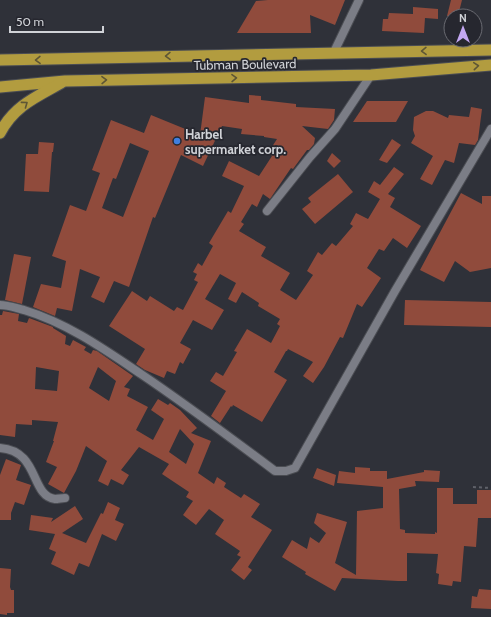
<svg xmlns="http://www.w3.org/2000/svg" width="491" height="617" viewBox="0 0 491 617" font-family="Cabin,sans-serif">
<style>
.building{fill:#904b3c;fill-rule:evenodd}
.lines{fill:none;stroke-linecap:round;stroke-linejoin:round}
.minor-casing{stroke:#4b4d53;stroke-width:10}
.trunk-casing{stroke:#4b4d53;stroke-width:13}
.path{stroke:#5f6169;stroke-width:2;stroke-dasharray:3 3;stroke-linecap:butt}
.minor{stroke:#7b7d86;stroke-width:8}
.trunk{stroke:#b29c3f;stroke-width:11}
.oneway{stroke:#5e5635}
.shop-dot{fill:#3f7fe0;stroke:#26272f;stroke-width:1.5}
.labels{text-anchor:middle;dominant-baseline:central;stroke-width:3.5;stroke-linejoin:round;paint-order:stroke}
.street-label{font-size:13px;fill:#d0d2d7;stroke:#26272f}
.poi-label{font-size:13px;font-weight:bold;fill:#d0d2d7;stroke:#26272f;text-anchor:start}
</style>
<rect width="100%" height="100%" fill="#2f3139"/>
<g class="building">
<path d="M268 0H345L335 25 310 15 311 33H237L256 1Z"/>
<path d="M451 0H462L458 16H447Z"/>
<path d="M413 7 438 9V19L425 18 424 33 382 31 383 19H388L389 13 413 14Z"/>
<path d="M249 95 261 96V100L296 104V107L335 109 334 120 328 129 302 126 315 138 314 144 309 150H307L293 169 291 168 270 199 263 194 257 207 252 204 241 222 244 224 239 231 266 247 261 256 290 273 280 290 296 300 313 275 307 271 318 252 322 255 332 243 336 246 353 226 350 224 356 213 368 219 380 199 368 192 374 181 380 185 394 167 404 174 388 194 395 198 390 207 421 226 407 248 393 238 384 251 379 249 367 268 381 278 362 307 357 304 343 338 340 337 324 367 313 383 303 376 313 362 288 349 287 351H286L274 372 287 380 262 422 233 405 232 407 231 406 220 423 211 416 226 391 210 381 216 372 223 376 237 352 234 351 247 329 271 343 280 326 277 324 280 319 258 306 259 303 242 292 236 303 228 299 236 283 220 274 205 299 224 310 212 330 193 320 180 343 191 349 183 364 180 362 175 374 167 371 164 378 145 370 136 364 145 349 109 326 132 291 147 301 150 296 174 311 177 307 183 310 198 282 194 280 197 274 193 272 198 263 202 266 213 246 209 243 228 211 231 213 244 186 222 176 229 161 259 176 272 156 268 153 277 139 264 137V136L241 134 242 129 222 126 203 166 181 155 155 218 153 217 129 287 114 281 104 303 91 297 100 277 80 269 72 311 57 308 55 316 33 307 41 284 61 288 66 261 52 256 70 205 86 211 100 173 92 170 111 120 144 133 151 115 200 135 205 97 249 103ZM130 143 149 151 123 217 102 208 113 178 116 179Z"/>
<path d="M367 101H408L396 122H353Z"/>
<path d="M471 107 482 109 478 140 475 145 459 143 454 163 445 160 432 185 420 179 433 156 411 143 415 136 413 130 414 117 426 111H433L448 118 449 115 469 117Z"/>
<path d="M392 139 401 145 387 163 379 160Z"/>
<path d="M39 142 54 143 53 152H52L49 192 24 191 26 154H38Z"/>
<path d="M332 153 341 161 334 168 327 161Z"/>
<path d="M338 174 353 192 315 224 302 209 311 202 308 198Z"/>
<path d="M461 193 482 204V196H491V268L470 272 455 261 444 282 420 270Z"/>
<path d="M14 254 31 257 22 304 5 300Z"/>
<path d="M405 300 491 302V327L404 325Z"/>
<path d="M3 311 19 314 18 321 27 323 29 318 53 327V328L66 336 65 344 70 346 73 340 86 347 84 350 91 354 93 350 97 351 133 376 124 387 130 389 127 396 148 407 136 430 153 440 164 419 151 410 158 399 168 405 170 403 180 410 197 428 191 433 211 441 198 473 214 484 217 477 226 483 224 487 241 498 244 494 260 504 251 517 272 530 248 567 252 570 244 580 231 570 241 557 237 555 240 551 215 534 224 520 209 509 196 525 183 515 193 501 186 497 189 492 162 474 169 464 139 447 121 470 129 475 123 485 111 479 108 486 98 481 107 461 86 446 76 471 64 493 48 484 57 467 46 462 54 441H53L58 422 32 420V425L16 424 15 437 0 435V315H2ZM36 367 59 371 57 391 35 389ZM98 367 116 381 109 401 89 388ZM180 429 194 444 186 464 169 452Z"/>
<path d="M6 459 21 465 16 480 31 485 24 505 15 502 11 513V520H0V475Z"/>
<path d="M355 467 370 468V471H387V479L424 472V470L440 471 439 482 415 481 416 486 399 489 400 529 405 530V533L435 534V532L437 533V488H453V504H477V490H491V518H478L476 547 464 546 461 582 453 581 452 586 438 584 439 574 436 573 438 554 407 553V581H398L342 578 335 591 305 574 306 572 282 557 292 540 307 549 310 537 319 543 326 533 314 523 317 513 347 522 335 563 356 575 357 511 383 508V487L337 483 339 471 355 473Z"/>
<path d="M317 468 336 475 334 486 313 478Z"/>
<path d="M108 502 120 508 115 520 124 524 116 541 102 534 89 567 79 563 74 575 51 564 56 552 49 549 55 534 29 530 31 515 53 518 51 522 75 506 83 519 62 533 86 543 101 513 103 514Z"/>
<path d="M0 568 11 569 10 587 11 590H14V613H7V615L0 614Z"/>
<path d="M479 589 491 590V609L471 608 472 596 477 597Z"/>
</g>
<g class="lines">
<g class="minor-casing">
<g id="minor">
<path d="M334 52 359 0"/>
<path d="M267 211 310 157 335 129 371 75"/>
<path d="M0 305C8 305 16 308 24 310 67 323 104 349 141 374 187 405 231 438 275 471H286L295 468 395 291 491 129"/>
<path d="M0 448C40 451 30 496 55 499 58 499 62 498 65 498"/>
</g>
</g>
<g class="trunk-casing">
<g id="trunk">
<path d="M0 60 491 50"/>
<path d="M0 87 65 81 371 75 491 65"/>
<path d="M0 133C14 106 36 97 61 83"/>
</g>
</g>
<path class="path" d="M473 487 491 488"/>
<use href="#minor" class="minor"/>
<use href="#trunk" class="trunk"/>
</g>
<defs><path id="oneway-chevron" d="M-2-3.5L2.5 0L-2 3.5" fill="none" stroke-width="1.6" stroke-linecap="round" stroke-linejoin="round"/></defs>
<g class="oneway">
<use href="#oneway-chevron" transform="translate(424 51) rotate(179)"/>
<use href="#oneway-chevron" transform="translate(168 56) rotate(179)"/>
<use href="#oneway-chevron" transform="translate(38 60) rotate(179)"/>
<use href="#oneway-chevron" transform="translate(476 66) rotate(-5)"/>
<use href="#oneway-chevron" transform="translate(234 78) rotate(-1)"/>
<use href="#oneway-chevron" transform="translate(104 80) rotate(-1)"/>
<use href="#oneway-chevron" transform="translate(25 104) rotate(-36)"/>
</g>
<circle class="shop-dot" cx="177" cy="141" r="4"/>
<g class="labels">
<g class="street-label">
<text transform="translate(245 64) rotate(-1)">Tubman Boulevard</text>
</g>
<g class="poi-label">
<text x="185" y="134">Harbel<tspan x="185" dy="15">supermarket corp.</tspan></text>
</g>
</g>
<g transform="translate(463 28)"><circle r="19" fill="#26272f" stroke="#6a6b72"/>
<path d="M0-3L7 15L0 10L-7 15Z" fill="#c3a7f2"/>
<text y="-6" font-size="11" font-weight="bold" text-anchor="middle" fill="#d0d2d7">N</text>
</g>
<path d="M10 26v6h93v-6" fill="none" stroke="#d0d2d7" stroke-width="2"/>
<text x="16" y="26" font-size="12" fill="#d0d2d7" stroke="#26272f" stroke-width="3" paint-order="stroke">50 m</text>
</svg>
